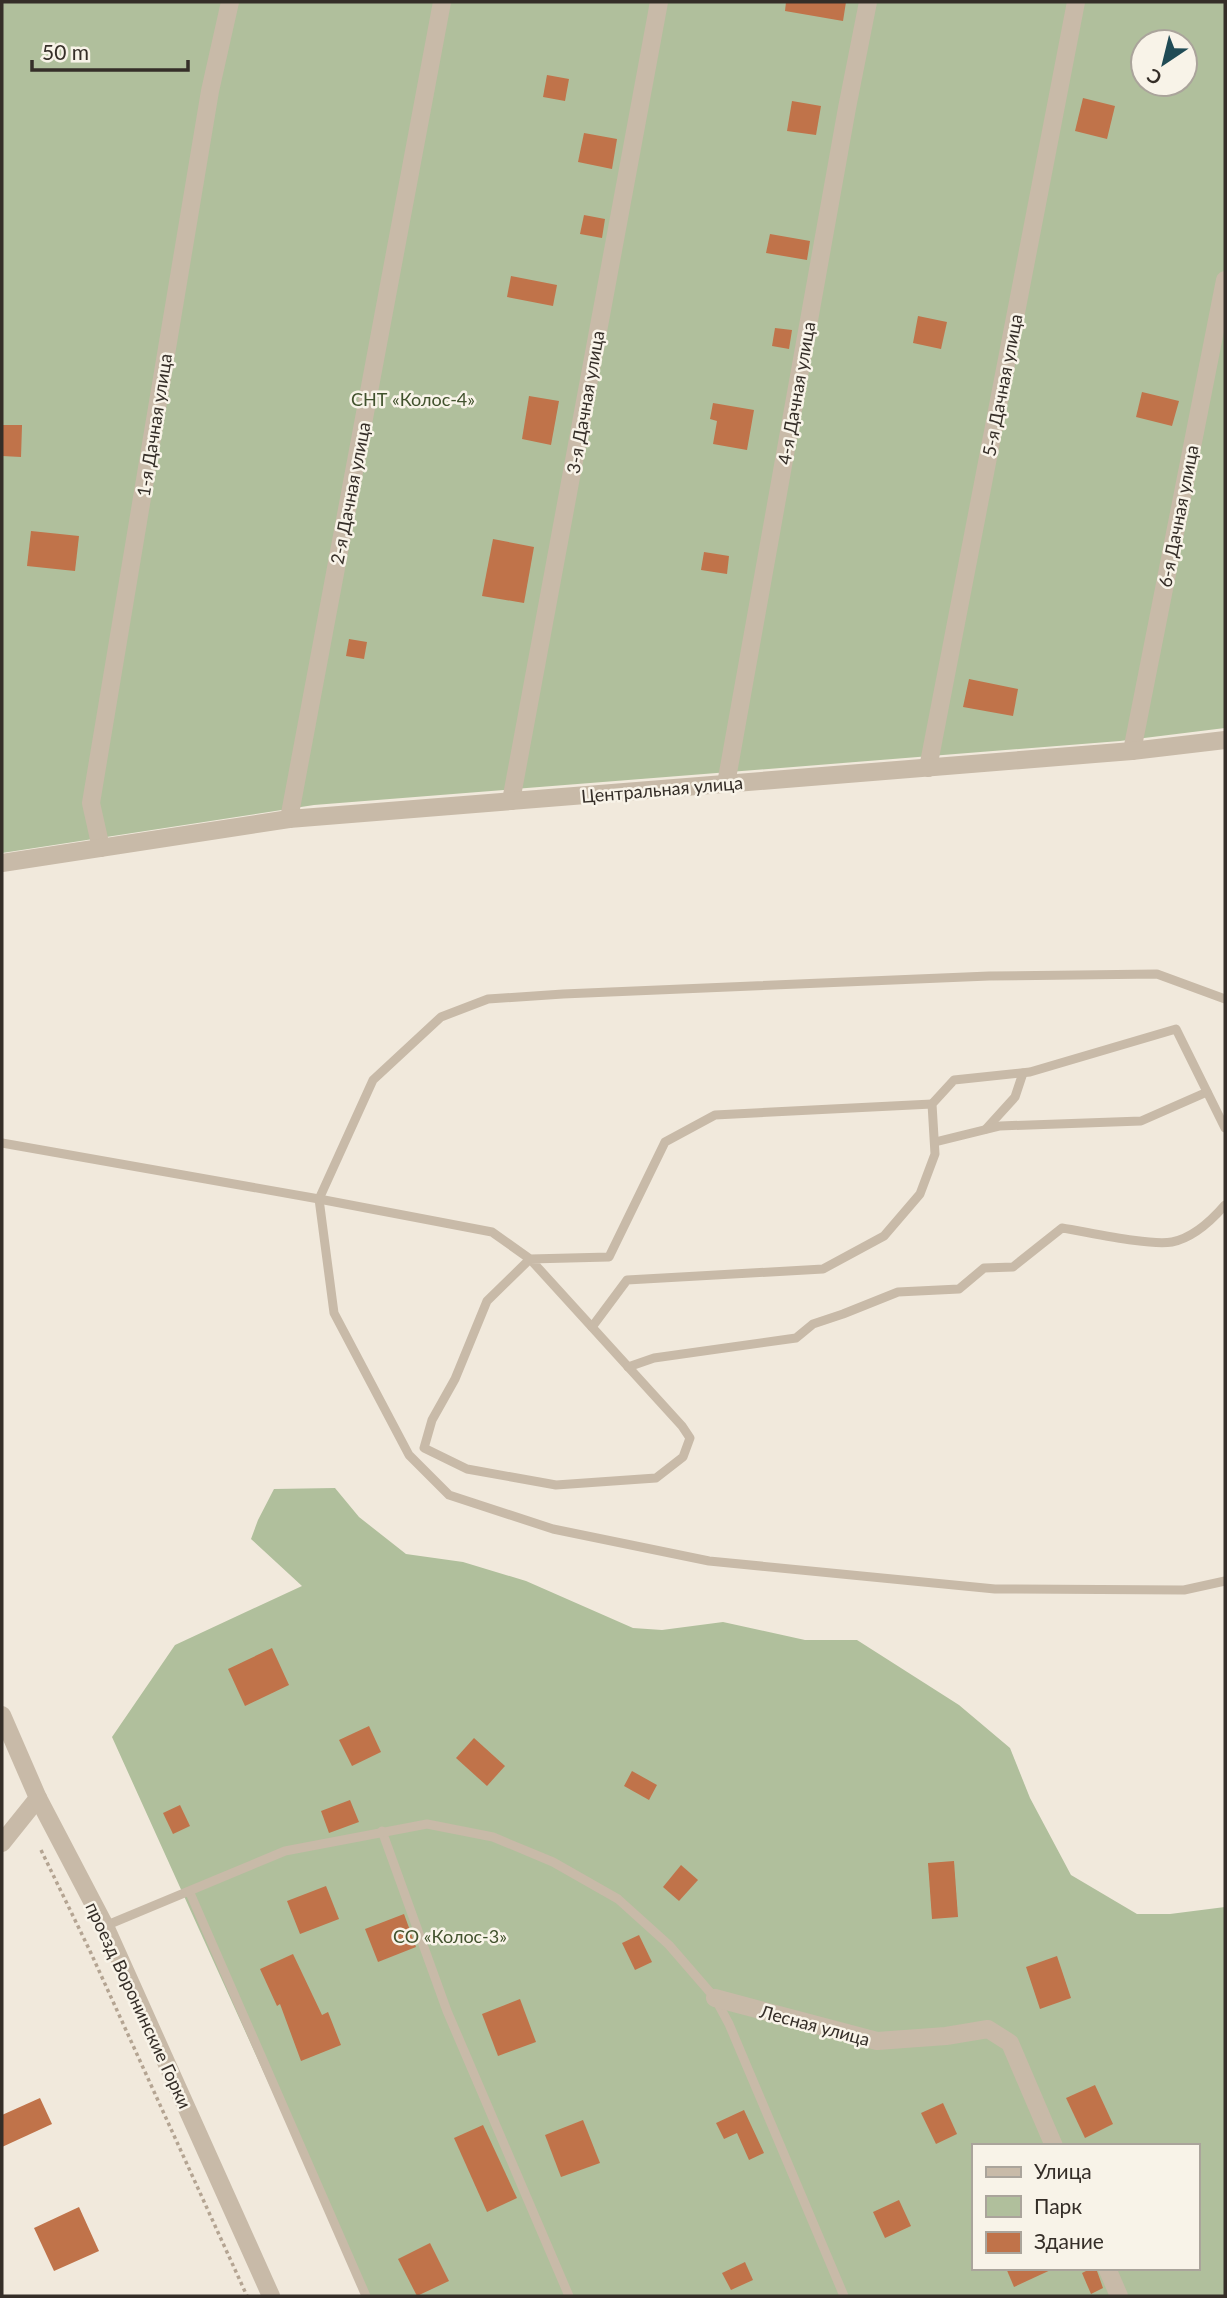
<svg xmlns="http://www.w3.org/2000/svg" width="1227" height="2298" viewBox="0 0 1227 2298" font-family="Lato,sans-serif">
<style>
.green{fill:#b0bf9c;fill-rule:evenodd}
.building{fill:#c0734a}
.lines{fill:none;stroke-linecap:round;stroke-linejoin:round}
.path{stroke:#b4a492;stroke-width:3.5;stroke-dasharray:3.5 3.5;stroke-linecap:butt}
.service{stroke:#c8baa8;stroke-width:9}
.minor{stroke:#c8baa8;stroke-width:18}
.tertiary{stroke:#c8baa8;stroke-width:18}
.labels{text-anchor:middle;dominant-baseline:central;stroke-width:5;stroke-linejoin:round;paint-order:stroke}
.street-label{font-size:18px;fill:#352e28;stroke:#f8f3e8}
.park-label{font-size:18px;fill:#41522d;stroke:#f8f3e8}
</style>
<rect width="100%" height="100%" fill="#f1e9dc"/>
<g class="green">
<path d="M2 2H1225V728L1120 741 314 805 2 853ZM1143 42H1185V84H1143Z"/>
<path d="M335 1488 359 1517 406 1554 463 1562 526 1581 633 1628 662 1630 723 1622 805 1640H857L959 1705 1010 1748 1030 1798 1071 1875 1137 1914H1170L1225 1907V2296H365L112 1737 175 1645 302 1586 251 1539 258 1520 274 1489ZM973 2146H1197V2268H973Z"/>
</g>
<g class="building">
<path d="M786 2H846L843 21 785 11Z"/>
<path d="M547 75 569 79 565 101 543 97Z"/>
<path d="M1083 98 1115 106 1107 139 1075 131Z"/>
<path d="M792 101 821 106 816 135 787 131Z"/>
<path d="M584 133 617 139 612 169 578 162Z"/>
<path d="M584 215 605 219 602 238 580 234Z"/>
<path d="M770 234 810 241 807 260 766 253Z"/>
<path d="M511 276 557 285 553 306 507 297Z"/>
<path d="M918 316 947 322 941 349 913 343Z"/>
<path d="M775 328 792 330 789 349 772 346Z"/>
<path d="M1142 392 1179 401 1172 426 1136 417Z"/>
<path d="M529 396 559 401 551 445 522 439Z"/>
<path d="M713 403 754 410 747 450 713 444 717 421 710 419Z"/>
<path d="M2 425H22L21 457 2 456Z"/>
<path d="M31 531 79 536 75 571 27 566Z"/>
<path d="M493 539 534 547 524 603 482 596Z"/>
<path d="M704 552 729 556 727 574 701 570Z"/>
<path d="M349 639 367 642 364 659 346 656Z"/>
<path d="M969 679 1018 689 1013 716 963 707Z"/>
<path d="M272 1648 289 1685 245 1706 228 1669Z"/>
<path d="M369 1726 381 1752 352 1766 339 1740Z"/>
<path d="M474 1738 505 1766 487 1786 456 1758Z"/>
<path d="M632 1771 657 1785 649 1800 624 1786Z"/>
<path d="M350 1800 359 1822 329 1833 321 1811Z"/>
<path d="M180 1805 190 1826 173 1834 163 1813Z"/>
<path d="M954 1861 958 1917 932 1919 928 1863Z"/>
<path d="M681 1865 698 1880 679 1901 663 1887Z"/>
<path d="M326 1886 339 1919 300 1934 287 1901Z"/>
<path d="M404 1914 416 1947 378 1962 365 1929Z"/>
<path d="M639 1935 652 1962 635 1970 622 1943Z"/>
<path d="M293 1954 322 2015 328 2012 341 2045 301 2061 280 2004 277 2006 260 1969Z"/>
<path d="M1057 1956 1071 1998 1040 2009 1026 1967Z"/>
<path d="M520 1999 536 2042 498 2056 482 2014Z"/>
<path d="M1095 2085 1113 2124 1085 2138 1066 2098Z"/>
<path d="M40 2098 52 2124 2 2147V2115Z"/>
<path d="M943 2103 957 2134 936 2144 921 2113Z"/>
<path d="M744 2110 764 2153 749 2160 737 2133 724 2139 716 2123Z"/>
<path d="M583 2120 600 2163 561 2177 545 2135Z"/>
<path d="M483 2125 517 2198 487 2212 454 2138Z"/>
<path d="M899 2200 911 2226 885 2238 873 2212Z"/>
<path d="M79 2207 99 2251 54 2271 34 2228Z"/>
<path d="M430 2243 449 2281 417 2296 398 2259Z"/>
<path d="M745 2262 753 2280 731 2290 722 2273Z"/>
<path d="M1006 2268H1055L1014 2287Z"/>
<path d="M1092 2268H1096L1103 2288 1091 2294 1082 2273Z"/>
</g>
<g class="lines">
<path class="path" d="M41 1850 90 1951 247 2296"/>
<g class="service">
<path d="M1225 999 1157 974 989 976 563 994 488 999 441 1017 373 1080 319 1199 334 1313 409 1455 449 1495 553 1529 709 1561 995 1589 1184 1590 1225 1581"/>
<path d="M986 1129 1015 1097 1023 1073"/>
<path d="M935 1142 1000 1126 1141 1121 1207 1092"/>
<path d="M2 1143 319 1199 492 1232 530 1259 682 1426 690 1438 683 1457 656 1478 556 1485 467 1469 424 1448 432 1420 455 1379 487 1301 530 1259 609 1257 665 1142 715 1115 932 1104"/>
<path d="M592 1327 627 1280 823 1269 884 1236 920 1194 935 1154 932 1104 954 1080 1030 1072 1176 1029 1225 1128"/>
<path d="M628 1367 654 1358 796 1338 813 1324 843 1314 898 1292 959 1289 984 1268 1013 1267 1062 1228C1088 1232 1149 1246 1172 1242 1193 1238 1212 1220 1225 1205"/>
<path d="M382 1831 447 2011 569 2296"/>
<path d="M190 1893 366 2296"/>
<path d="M105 1926 285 1851 427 1824 493 1837 553 1862 618 1899 669 1945 715 1998 729 2024 844 2296"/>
</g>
<g class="minor">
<path d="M1132 751 1225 280"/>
<path d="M928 768 1076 2"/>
<path d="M726 784 847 108 868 2"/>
<path d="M511 801 659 2"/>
<path d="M289 819 442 2"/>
<path d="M101 848 91 803 210 91 230 2"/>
<path d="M2 863 289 819 1132 751 1225 740"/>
<path d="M2 1843 38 1798"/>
<path d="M715 1998 877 2041 946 2036 988 2029 1010 2043 1054 2146"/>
<path d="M1107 2268 1119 2296"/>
</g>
<path class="tertiary" d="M2 1715 38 1798 105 1926 271 2296"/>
</g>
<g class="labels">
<g class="street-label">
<text transform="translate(1002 385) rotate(-79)">5-я Дачная улица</text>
<text transform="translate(796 393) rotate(-80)">4-я Дачная улица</text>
<text transform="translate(585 402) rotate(-80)">3-я Дачная улица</text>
<text transform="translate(154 425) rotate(-81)">1-я Дачная улица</text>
<text transform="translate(350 493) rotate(-79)">2-я Дачная улица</text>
<text transform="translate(1178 516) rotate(-79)">6-я Дачная улица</text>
<text transform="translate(662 789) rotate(-5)">Центральная улица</text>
<text transform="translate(139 2005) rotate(65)">проезд Воронинские Горки</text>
<text transform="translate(815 2025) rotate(15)">Лесная улица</text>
</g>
<g class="park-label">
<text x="413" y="399">СНТ «Колос-4»</text>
<text x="450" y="1936">СО «Колос-3»</text>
</g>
</g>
<rect width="1227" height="2298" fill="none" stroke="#352e28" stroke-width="7"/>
<rect x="972" y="2144" width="228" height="126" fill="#f8f3e8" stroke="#aaa49b" stroke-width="2"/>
<rect x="986" y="2167" width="35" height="10" fill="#c8baa8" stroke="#aaa49b" stroke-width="2"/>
<text x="1034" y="2179" font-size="21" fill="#352e28">Улица</text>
<rect x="986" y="2196" width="35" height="21" fill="#b0bf9c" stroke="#aaa49b" stroke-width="2"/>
<text x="1034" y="2214" font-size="21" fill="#352e28">Парк</text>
<rect x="986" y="2232" width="35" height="21" fill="#c0734a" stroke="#aaa49b" stroke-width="2"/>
<text x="1034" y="2249" font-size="21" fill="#352e28">Здание</text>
<g transform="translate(1164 63) rotate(215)"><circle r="33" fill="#f8f3e8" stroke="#aaa49b" stroke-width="2"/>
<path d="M0-5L12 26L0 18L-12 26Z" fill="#204b55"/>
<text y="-10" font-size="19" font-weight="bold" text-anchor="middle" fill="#352e28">С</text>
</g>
<path d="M32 60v10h156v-10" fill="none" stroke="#352e28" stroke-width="3.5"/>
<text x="42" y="60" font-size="21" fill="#352e28" stroke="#f8f3e8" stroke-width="5" paint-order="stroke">50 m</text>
</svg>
